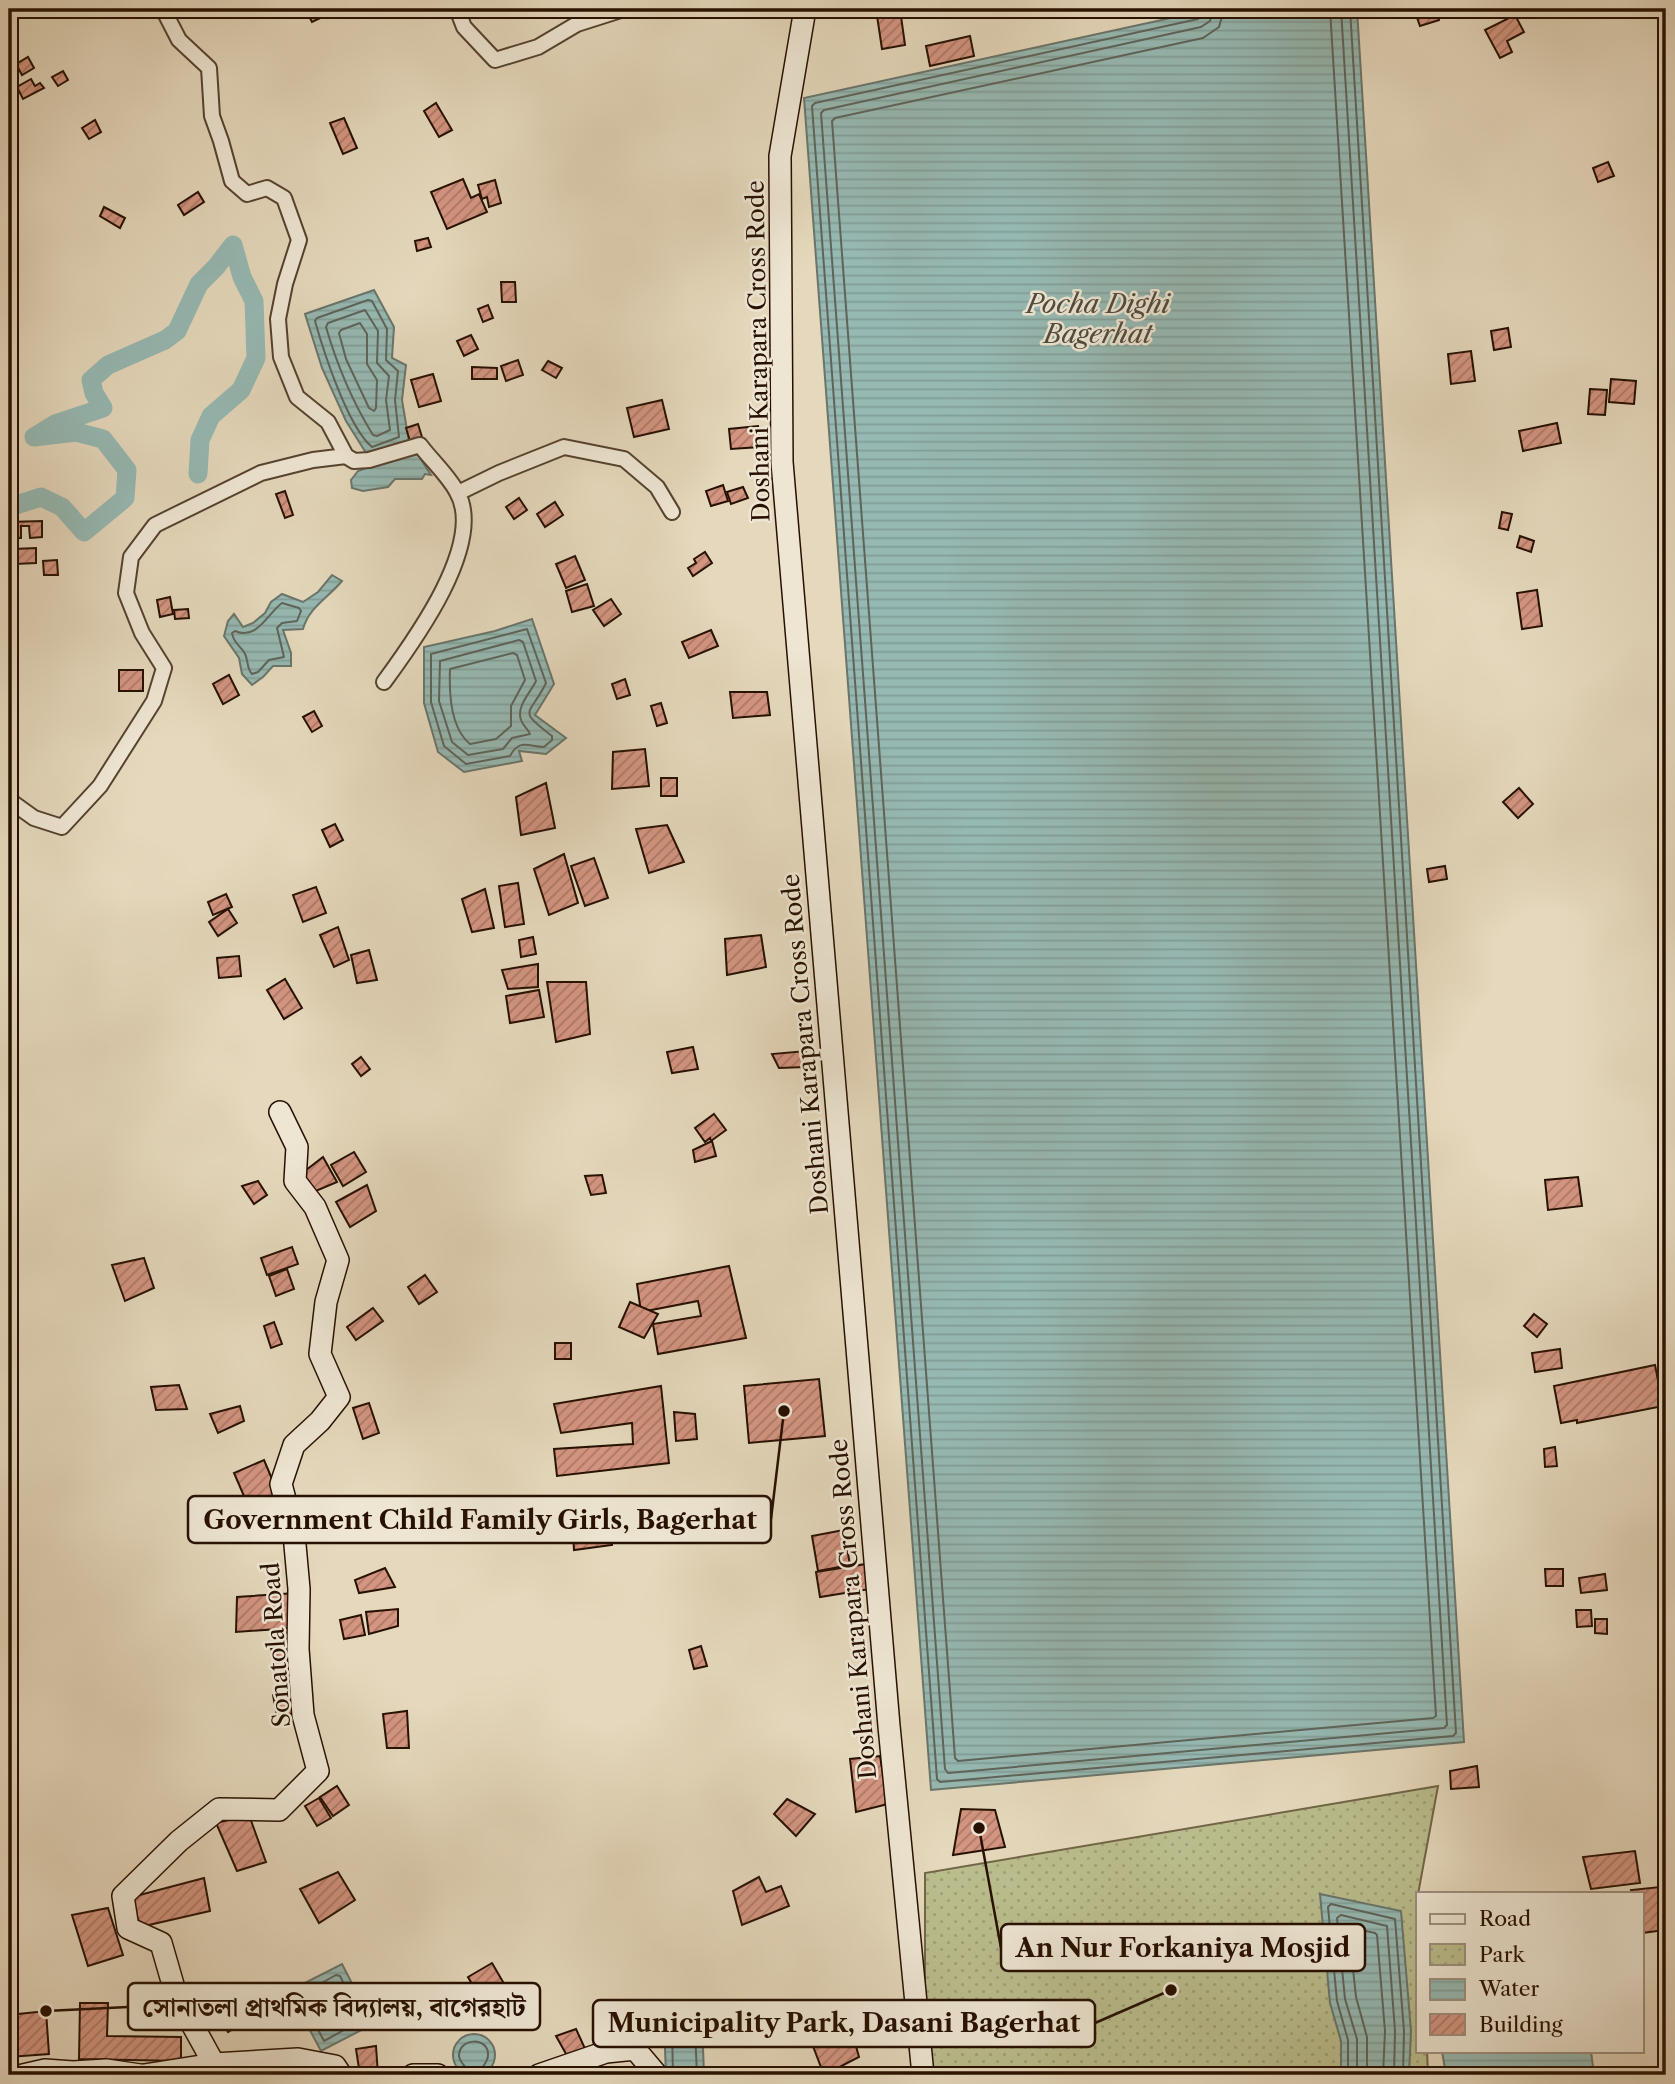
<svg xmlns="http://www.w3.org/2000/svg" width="1675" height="2084" viewBox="0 0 1675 2084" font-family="'Libre Caslon Text','Noto Serif Bengali',serif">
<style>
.park{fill:url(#park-dots);stroke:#706646;stroke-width:2}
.water{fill:url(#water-rules);stroke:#6a756b;stroke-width:2}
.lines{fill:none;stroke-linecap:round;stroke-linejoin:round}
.shore{stroke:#5e645a;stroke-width:2}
.canal{stroke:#96b9b3;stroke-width:19}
.building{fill:url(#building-hatch);stroke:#271000;stroke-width:2}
.street-casing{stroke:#56422f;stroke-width:18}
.secondary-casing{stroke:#271000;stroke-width:24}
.street{stroke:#eee6d3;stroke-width:14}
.secondary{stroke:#eee6d3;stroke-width:21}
.labels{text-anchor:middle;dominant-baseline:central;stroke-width:5;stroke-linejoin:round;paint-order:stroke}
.street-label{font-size:24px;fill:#271000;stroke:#eee6d3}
.water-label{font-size:26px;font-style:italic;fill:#4e4b3f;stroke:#eee6d3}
.leader{fill:none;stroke:#271000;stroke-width:2.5}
.callout-dot{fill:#271000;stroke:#eee6d3;stroke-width:2.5}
.callout{fill:#eee6d3;stroke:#271000;stroke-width:2.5}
.callout-label{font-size:26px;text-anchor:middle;font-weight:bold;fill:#271000}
</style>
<defs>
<pattern id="park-dots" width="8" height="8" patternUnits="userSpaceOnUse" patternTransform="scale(1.75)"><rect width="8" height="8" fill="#babd8d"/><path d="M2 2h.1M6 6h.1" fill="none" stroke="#a0a178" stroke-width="1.8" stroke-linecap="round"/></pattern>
<pattern id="water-rules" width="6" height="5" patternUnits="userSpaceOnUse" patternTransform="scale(1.75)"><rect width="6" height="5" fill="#96b9b3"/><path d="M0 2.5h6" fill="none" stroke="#819e98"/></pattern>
<pattern id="building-hatch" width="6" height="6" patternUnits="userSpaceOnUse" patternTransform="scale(1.75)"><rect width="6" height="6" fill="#d49581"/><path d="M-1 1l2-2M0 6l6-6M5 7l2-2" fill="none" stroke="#ac7867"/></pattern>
</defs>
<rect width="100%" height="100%" fill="#e5d8bc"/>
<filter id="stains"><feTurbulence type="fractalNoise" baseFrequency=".00286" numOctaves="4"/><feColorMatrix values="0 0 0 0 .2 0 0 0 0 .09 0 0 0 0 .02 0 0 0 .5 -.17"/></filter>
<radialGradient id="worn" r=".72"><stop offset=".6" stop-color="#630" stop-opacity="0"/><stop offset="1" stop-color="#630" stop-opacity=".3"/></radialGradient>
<path class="park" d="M1438 1786 1416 1905 1418 2051H1427L1428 2075H925V1873Z"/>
<g class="water">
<path d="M1212 9H1357L1464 1742 931 1790 804 98Z"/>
<path d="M374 290 394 327 392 358 406 365 402 400 409 442 368 456 346 421 322 368 305 314Z"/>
<path d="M409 452 418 455 431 475 425 474 422 479H395L388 487 363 491 352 488 351 480 358 471Z"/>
<path d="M332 575 342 581C328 598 309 607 303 629L283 630 291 653V666H273L263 677 252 685 242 674 239 658 224 636 228 621 234 614 243 627 253 623 265 613 271 602 282 594 303 602 318 592Z"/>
<path d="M532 619 554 684 535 715 566 738 546 754 519 751 522 761 464 772 438 752 424 703V647L495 631Z"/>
<path d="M1320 1894 1401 1911 1411 2031 1409 2075H1341V2041L1330 2003Z"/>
<path d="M342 1964 373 2024 321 2051 289 1991Z"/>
<path d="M702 2020 704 2075H666L664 2021Z"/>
<circle cx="474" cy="2055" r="21"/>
<path d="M1442 2051H1591L1594 2075H1446Z"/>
</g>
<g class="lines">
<g class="shore">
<path d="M1205 9 1204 15 1198 19 815 103 812 106 937 1779 940 1782 1453 1736 1456 1733 1350 9"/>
<path d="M1213 9 1210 21 1201 27 824 110 821 113 945 1769 948 1773 1444 1728 1447 1725 1341 9"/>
<path d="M1224 9 1219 27 1203 38 835 118 832 121 955 1758 958 1761 1433 1718 1436 1716 1330 9"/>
<path d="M368 300 372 301 387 329 386 360 398 371 395 400 399 437 372 447C348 427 324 353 315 321L317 318Z"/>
<path d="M365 310 378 331 377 363 389 376 386 400 390 430 377 436 373 435C352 401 337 365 326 327L328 323Z"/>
<path d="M360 323 367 334V364L377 380 376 408 374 411 369 408 346 359 339 333 341 330Z"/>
<path d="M282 603 299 608 301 611 297 621 282 623 277 628 284 657 269 660 258 672 252 674C246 668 249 660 244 652 239 645 233 642 232 633L235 631C257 641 268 613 282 603Z"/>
<path d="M527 629 546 683C530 716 516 709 552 736V740L544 747C527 746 519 739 510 756L466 764 444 746 431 702V654Z"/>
<path d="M519 640 523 642 536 681C531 692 516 706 521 720 523 726 528 729 530 734L512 738 503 749 468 755 452 742 439 701 440 661Z"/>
<path d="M513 653 517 655 525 680 511 706V726L496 739 470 744C450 728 449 693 450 669Z"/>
<path d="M336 1975 340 1976 362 2020 324 2041 300 1995Z"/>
<path d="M332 1987 337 1988 351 2016 328 2029 312 1999Z"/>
<path d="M469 2075C468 2067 460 2064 459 2056 459 2037 489 2037 488 2055 488 2064 480 2067 479 2075"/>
<path d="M673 2075 672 2030 675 2028 692 2027 695 2030 697 2075"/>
<path d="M1348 2075V2040L1337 2001 1328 1907 1331 1904 1395 1919 1404 2031 1403 2075"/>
<path d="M1357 2075V2039L1345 1999 1337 1918 1341 1915 1387 1926 1395 2031 1394 2075"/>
<path d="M1367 2075V2037L1356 1997 1349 1932 1352 1928 1375 1933 1377 1935 1385 2031 1383 2075"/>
</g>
<path class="canal" d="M9 503 16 505 41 497 62 507 84 532 125 498 127 470 103 439 76 432 34 437 55 424 103 408 94 393 91 380 108 365 165 340 177 331 199 284 216 267 233 245 242 277 254 301 256 358 241 390 211 416 200 440 198 474"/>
</g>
<g class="building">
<path d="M305 9H329L331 13 312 22Z"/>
<path d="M876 9H900L905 45 882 49Z"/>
<path d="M1414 9H1436L1439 20 1420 26Z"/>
<path d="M1515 15 1524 32 1507 41 1512 52 1500 58 1485 30Z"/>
<path d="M970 36 974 56 930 66 926 46Z"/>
<path d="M28 57 34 68 22 75 16 64Z"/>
<path d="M63 71 68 80 58 86 52 77Z"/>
<path d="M31 79 35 86 40 83 44 88 23 99 17 87Z"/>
<path d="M436 103 452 130 439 137 424 111Z"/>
<path d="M344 118 357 148 343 154 330 123Z"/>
<path d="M95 120 101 132 89 139 82 128Z"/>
<path d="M1608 162 1614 176 1598 182 1593 168Z"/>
<path d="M463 179 471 198 479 194 487 212 447 229 431 192Z"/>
<path d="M495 180 501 203 489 207 487 197 482 199 478 185Z"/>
<path d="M198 192 204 202 184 215 178 205Z"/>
<path d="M104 207 125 218 120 228 100 216Z"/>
<path d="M428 238 431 247 417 251 415 241Z"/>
<path d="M501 282H515L516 302H502Z"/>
<path d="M488 305 493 318 483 322 478 309Z"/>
<path d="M1508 328 1511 347 1494 350 1491 331Z"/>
<path d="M471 335 478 349 464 356 457 341Z"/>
<path d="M1471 351 1475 381 1451 384 1448 354Z"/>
<path d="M518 360 523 375 506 381 501 366Z"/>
<path d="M548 361 562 368 556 378 542 370Z"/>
<path d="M472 367 497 368V379H472Z"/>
<path d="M433 374 441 401 419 407 411 380Z"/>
<path d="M1611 379 1636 381 1634 404 1609 402Z"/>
<path d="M1590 389 1607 390 1605 415 1588 414Z"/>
<path d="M662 400 669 429 634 437 627 408Z"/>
<path d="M1557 423 1561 443 1523 451 1519 431Z"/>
<path d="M418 424 422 437 410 441 406 428Z"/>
<path d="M758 426 760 447 731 449 729 429Z"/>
<path d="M723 485 728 501 711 506 706 491Z"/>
<path d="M743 487 748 498 731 504 727 492Z"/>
<path d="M285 491 293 515 285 518 276 494Z"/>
<path d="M519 498 527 510 514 519 506 507Z"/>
<path d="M555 502 563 515 545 527 537 514Z"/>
<path d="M1502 512 1512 514 1508 530 1499 528Z"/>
<path d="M42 521V537L30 538 29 526H21V538H9V522Z"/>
<path d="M1520 536 1534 541 1531 552 1517 547Z"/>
<path d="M36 548V563L15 564 14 549Z"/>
<path d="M705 552 712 563 693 576 688 568 696 563 694 559Z"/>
<path d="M575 556 585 580 566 588 556 564Z"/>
<path d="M57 560 58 575H44L43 561Z"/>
<path d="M587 584 594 606 572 612 566 591Z"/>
<path d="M1537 590 1542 626 1522 629 1517 593Z"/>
<path d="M170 597 173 614 160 617 157 600Z"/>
<path d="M611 599 621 614 604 626 593 610Z"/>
<path d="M188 609 189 618 175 619 174 610Z"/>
<path d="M711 630 718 646 689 658 682 642Z"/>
<rect x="119" y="670" width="24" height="21"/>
<path d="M229 675 239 695 223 704 213 684Z"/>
<path d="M625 679 630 695 617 699 612 684Z"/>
<path d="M730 692H767L770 715 733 718Z"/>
<path d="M661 703 667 723 657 726 651 706Z"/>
<path d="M314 711 322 726 312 732 303 717Z"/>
<path d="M645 749 649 786 612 789 613 752Z"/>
<rect x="661" y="778" width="16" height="18"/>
<path d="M546 783 555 828 521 835 516 797Z"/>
<path d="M1519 788 1533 804 1518 818 1503 802Z"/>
<path d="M335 824 343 840 330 847 322 830Z"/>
<path d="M667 825 684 862 649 873 636 829Z"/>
<path d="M564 854 578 903 549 915 534 869Z"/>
<path d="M594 858 608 898 585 906 571 866Z"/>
<path d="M1445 866 1447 879 1429 882 1427 869Z"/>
<path d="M518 883 524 924 505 927 499 886Z"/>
<path d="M316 887 326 913 303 922 293 895Z"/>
<path d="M485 889 494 928 472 932 462 899Z"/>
<path d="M226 894 232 907 213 915 208 902Z"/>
<path d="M228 909 237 923 218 936 209 922Z"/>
<path d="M338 927 349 960 334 967 320 935Z"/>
<path d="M761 935 766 967 727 975 725 939Z"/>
<path d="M533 937 536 954 521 957 519 940Z"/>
<path d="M369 950 377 980 357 983 351 955Z"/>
<path d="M239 956 241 976 219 978 217 958Z"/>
<path d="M538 964V987L508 989 502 970Z"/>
<path d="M285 979 302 1008 284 1019 267 990Z"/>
<path d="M547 982H586L590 1034 556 1042Z"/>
<path d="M539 990 544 1017 510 1023 506 996Z"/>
<path d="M693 1047 698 1069 672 1073 667 1052Z"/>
<path d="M806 1051 805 1067 779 1068 772 1054Z"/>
<path d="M361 1057 370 1069 361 1076 352 1064Z"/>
<path d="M714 1114 726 1130 711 1141 710 1138 705 1142 695 1128Z"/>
<path d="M712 1141 716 1156 695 1162 693 1150Z"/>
<path d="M354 1152 366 1172 343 1186 331 1165Z"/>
<path d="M323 1157 337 1182 311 1193 301 1174Z"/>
<path d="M602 1175 606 1193 591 1195 585 1176Z"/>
<path d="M1578 1177 1582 1206 1548 1210 1545 1180Z"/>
<path d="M258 1181 267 1195 254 1204 242 1186Z"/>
<path d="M367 1185 376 1211 350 1227 336 1202Z"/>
<path d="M292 1247 298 1264 267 1275 261 1258Z"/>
<path d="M144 1258 154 1288 125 1301 112 1265Z"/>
<path d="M729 1266 746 1338 658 1354 653 1324 701 1316 698 1301 641 1312 637 1284Z"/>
<path d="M287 1269 294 1289 276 1296 269 1276Z"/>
<path d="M425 1275 437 1292 419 1304 408 1287Z"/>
<path d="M630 1302 658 1314 644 1338 619 1327Z"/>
<path d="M373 1308 383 1321 356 1340 347 1327Z"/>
<path d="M1534 1314 1547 1324 1537 1337 1524 1326Z"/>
<path d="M274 1322 282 1344 271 1348 264 1326Z"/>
<rect x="555" y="1343" width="16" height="16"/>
<path d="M1560 1349 1562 1368 1535 1372 1532 1353Z"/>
<path d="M1655 1365 1663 1406 1577 1423V1420L1561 1423 1554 1386Z"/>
<path d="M819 1379 825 1436 749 1443 744 1386Z"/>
<path d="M179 1385 187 1409 156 1410 151 1387Z"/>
<path d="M661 1386 669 1463 557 1476 554 1449 633 1444 632 1423 561 1433 554 1404Z"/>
<path d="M369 1403 379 1433 363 1439 353 1408Z"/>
<path d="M240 1406 244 1421 218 1433 210 1414Z"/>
<path d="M674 1412 695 1414 697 1439 676 1441Z"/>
<path d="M1555 1447 1557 1466 1545 1467 1544 1449Z"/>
<path d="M264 1460 280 1498 250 1510 234 1473Z"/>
<path d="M844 1530 850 1565 818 1571 812 1536Z"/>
<path d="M611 1531 612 1545 574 1550 573 1533Z"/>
<path d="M866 1564 870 1589 820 1597 816 1572Z"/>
<path d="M385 1568 395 1587 359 1593 355 1580Z"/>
<path d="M1545 1569H1563V1586H1546Z"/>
<path d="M1605 1574 1607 1590 1581 1593 1579 1578Z"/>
<path d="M295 1593 292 1628 236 1632 237 1597Z"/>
<path d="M398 1609V1626L369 1634 366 1612Z"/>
<path d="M1576 1610H1591L1592 1626 1577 1627Z"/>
<path d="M361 1615 365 1635 344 1639 340 1620Z"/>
<path d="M1595 1619H1607V1634L1595 1633Z"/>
<path d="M701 1646 707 1666 694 1669 689 1650Z"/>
<path d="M291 1647 297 1677 281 1683 271 1648Z"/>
<path d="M290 1691 295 1713 277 1716 273 1695Z"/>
<path d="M407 1711 409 1748H387L383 1714Z"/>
<path d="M880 1756 888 1804 856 1812 850 1759Z"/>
<path d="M1477 1766 1479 1787 1451 1789 1450 1771Z"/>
<path d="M337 1786 349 1805 333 1816 320 1797Z"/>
<path d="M319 1798 331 1818 317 1826 305 1806Z"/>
<path d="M787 1799 815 1814 796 1836 774 1814Z"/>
<path d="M961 1809 995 1810 1005 1847 953 1855Z"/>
<path d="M249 1815 266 1862 237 1871 216 1823Z"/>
<path d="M1635 1851 1640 1883 1591 1889 1583 1857Z"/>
<path d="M338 1872 355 1900 319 1923 300 1889Z"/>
<path d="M759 1877 766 1892 781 1886 789 1906 742 1925 733 1891Z"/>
<path d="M204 1878 210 1911 140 1927 132 1897Z"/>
<path d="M1660 1887 1665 1930 1642 1933V1893H1632L1631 1890Z"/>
<path d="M108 1908 123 1955 88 1966 72 1915Z"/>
<path d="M492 1963 514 2001 500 2009 494 1999 484 2005 468 1977Z"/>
<path d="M80 2003H108L107 2036 181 2037V2061L79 2059Z"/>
<path d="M225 2004 238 2026 228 2032 215 2010Z"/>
<path d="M46 2011 49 2054 9 2057V2015Z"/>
<path d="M576 2029 587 2053 570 2061 556 2036Z"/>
<path d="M808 2033 825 2044 854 2039 859 2057 824 2075Z"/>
<path d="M376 2046 378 2075H360L356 2049Z"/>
</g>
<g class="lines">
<g class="street-casing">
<g id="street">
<path d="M163 9 179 40 209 68 212 116 221 141 232 181 247 194 267 188 284 198 299 240 285 284 278 319 281 357 297 397 328 422 346 456 354 461 369 460 420 445C431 460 448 475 457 492 486 543 414 641 384 682"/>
<path d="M457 9 464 27 495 60 538 47 577 24 624 9"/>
<path d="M458 493 499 473 564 447 624 459 657 487 672 512"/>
<path d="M9 800 34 818 62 827 100 786 154 701 164 668 142 633 126 593 131 557 155 525 261 473 313 460 346 456"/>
</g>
</g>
<g class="secondary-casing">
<g id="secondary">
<path d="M805 9 780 156 782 462 889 1726 923 2075"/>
<path d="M214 2064 176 1995 161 1943 128 1928 123 1896 179 1841 219 1809 279 1810 318 1771 303 1715 298 1649 299 1589 294 1534 281 1484 294 1445 320 1421 339 1397 320 1354 326 1302 338 1260 315 1207 295 1181 297 1147 280 1112"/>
<path d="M23 2075 45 2070 73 2072 106 2070 140 2075"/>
<path d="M144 2075 214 2064 298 2059 335 2066 341 2075"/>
<path d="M413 2075H438"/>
<path d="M539 2075 606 2052 635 2049 657 2075"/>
</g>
</g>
<use href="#street" class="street"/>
<use href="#secondary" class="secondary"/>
</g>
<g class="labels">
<g class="street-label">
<text transform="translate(758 351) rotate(-91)">Doshani Karapara Cross Rode</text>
<text transform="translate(805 1044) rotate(-95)">Doshani Karapara Cross Rode</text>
<text transform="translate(853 1609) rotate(-95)">Doshani Karapara Cross Rode</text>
<text transform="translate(276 1645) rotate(-94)">Sonatola Road</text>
</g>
<g class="water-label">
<text x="1098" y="304">Pocha Dighi<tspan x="1098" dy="30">Bagerhat</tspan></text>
</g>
</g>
<path class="leader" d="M784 1411L771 1519M979 1828L1001 1948M46 2011L128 2007M1171 1990L1095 2023"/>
<g class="callout-dot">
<circle cx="784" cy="1411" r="7"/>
<circle cx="979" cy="1828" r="7"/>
<circle cx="46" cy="2011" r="7"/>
<circle cx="1171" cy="1990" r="7"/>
</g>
<g class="callout">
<rect x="188" y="1496" width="583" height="47" rx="7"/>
<rect x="1001" y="1924" width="364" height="47" rx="7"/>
<rect x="128" y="1983" width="412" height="47" rx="7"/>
<rect x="593" y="2000" width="502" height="47" rx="7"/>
</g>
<g class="callout-label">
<text x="480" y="1529">Government Child Family Girls, Bagerhat</text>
<text x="1183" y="1957">An Nur Forkaniya Mosjid</text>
<text x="334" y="2016">সোনাতলা প্রাথমিক বিদ্যালয়, বাগেরহাট</text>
<text x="844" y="2032">Municipality Park, Dasani Bagerhat</text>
</g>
<rect width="1675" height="2084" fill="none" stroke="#e5d8bc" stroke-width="35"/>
<rect x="10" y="10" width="1654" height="2063" fill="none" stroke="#271000" stroke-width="3.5"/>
<rect x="18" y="18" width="1640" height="2049" fill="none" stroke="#271000" stroke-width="2"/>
<rect x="1416" y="1892" width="228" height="161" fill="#eee6d3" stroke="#9e907f" stroke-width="2"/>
<rect x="1430" y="1914" width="35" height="10" fill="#eee6d3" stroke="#9e907f" stroke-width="2"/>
<text x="1479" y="1926" font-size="21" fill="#271000">Road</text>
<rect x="1430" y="1944" width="35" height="21" fill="url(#park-dots)" stroke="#9e907f" stroke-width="2"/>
<text x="1479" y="1962" font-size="21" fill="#271000">Park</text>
<rect x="1430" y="1979" width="35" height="21" fill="url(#water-rules)" stroke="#9e907f" stroke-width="2"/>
<text x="1479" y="1996" font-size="21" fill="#271000">Water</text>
<rect x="1430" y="2014" width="35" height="21" fill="url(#building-hatch)" stroke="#9e907f" stroke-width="2"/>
<text x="1479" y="2032" font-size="21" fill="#271000">Building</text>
<rect width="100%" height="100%" filter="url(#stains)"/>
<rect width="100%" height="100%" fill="url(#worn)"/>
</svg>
